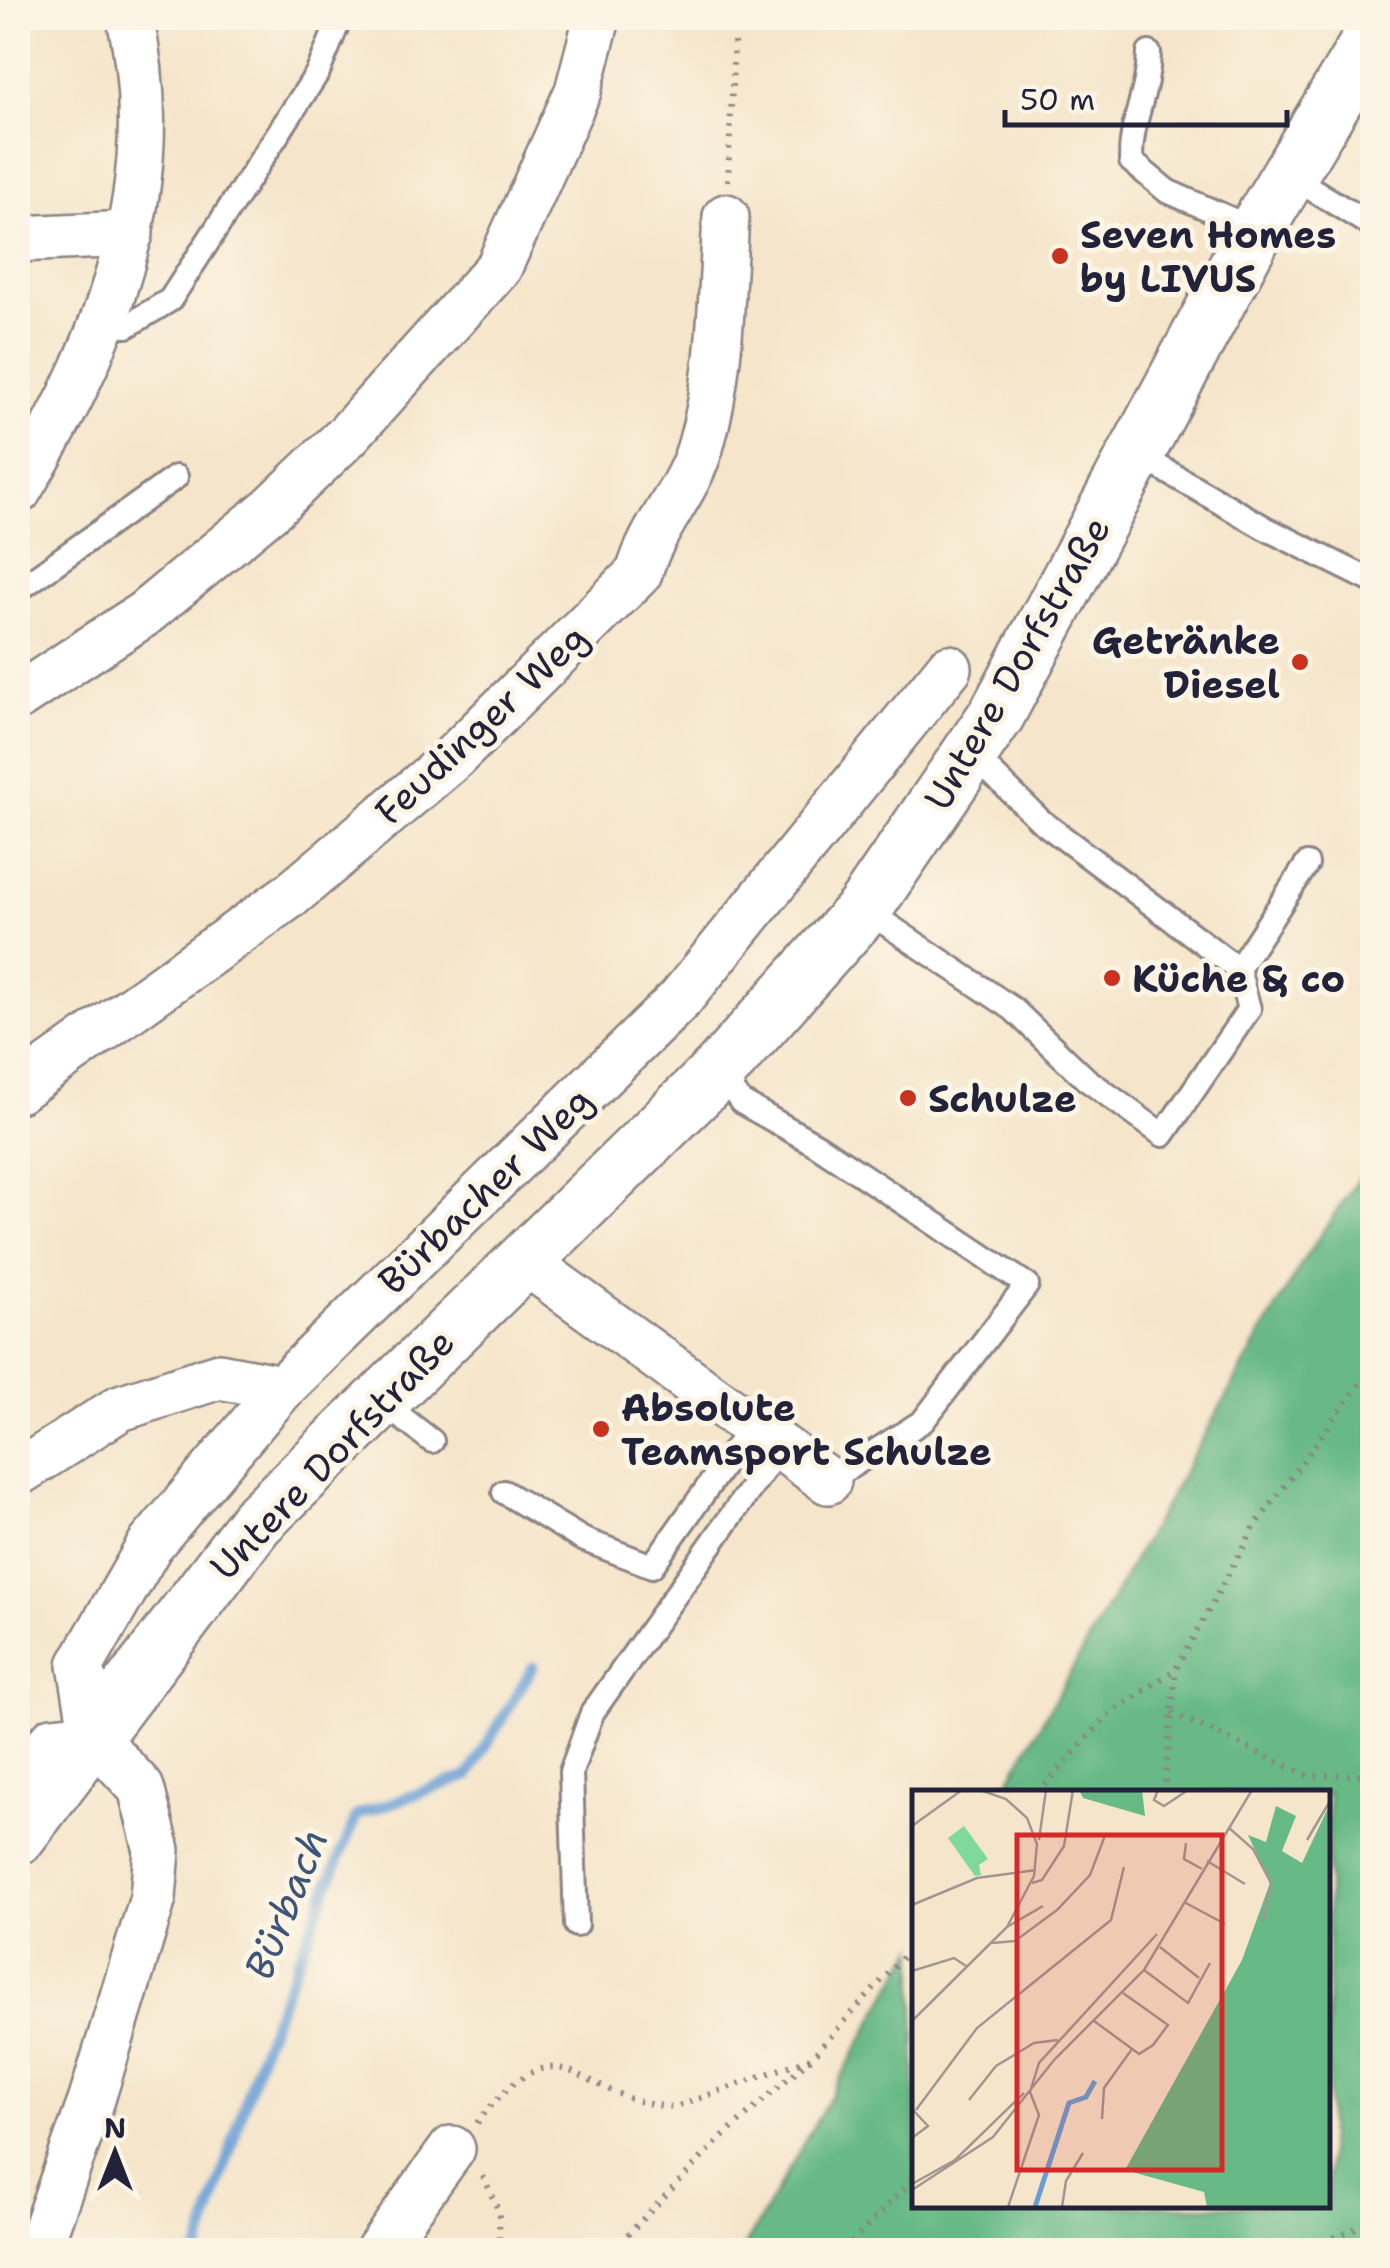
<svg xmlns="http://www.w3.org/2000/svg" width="1390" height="2268" viewBox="0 0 1390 2268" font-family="'Shantell Sans',sans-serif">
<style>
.forest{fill:#67b985;stroke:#446e60;stroke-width:2.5}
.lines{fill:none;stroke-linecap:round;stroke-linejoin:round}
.stream{stroke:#679fd5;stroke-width:11}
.service-casing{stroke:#8c8482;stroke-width:28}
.minor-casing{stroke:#8c8482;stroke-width:50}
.tertiary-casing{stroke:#8c8482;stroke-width:60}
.path{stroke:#8c8482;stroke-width:6;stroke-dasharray:2.5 8;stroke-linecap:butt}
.service{stroke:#fff;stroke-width:22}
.minor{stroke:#fff;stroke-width:45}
.tertiary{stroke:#fff;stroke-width:55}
.poi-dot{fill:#c8321e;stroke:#fcf5e5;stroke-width:4}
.labels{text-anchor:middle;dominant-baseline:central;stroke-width:10;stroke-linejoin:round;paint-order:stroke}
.poi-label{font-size:38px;font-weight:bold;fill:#22223b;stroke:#fcf5e5;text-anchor:start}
.street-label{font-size:38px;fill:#22223b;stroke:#fcf5e5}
.water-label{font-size:40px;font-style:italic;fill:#3e5479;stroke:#fcf5e5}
.inset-river{fill:none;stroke:#679fd5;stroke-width:5}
.inset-road{fill:none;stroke:#a19791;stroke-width:2.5}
.view{fill:#d62828;fill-opacity:0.15;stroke:#d62828;stroke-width:5}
.inset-edge{fill:none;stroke:#22223b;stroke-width:5}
</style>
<rect width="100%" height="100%" fill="#fcf5e5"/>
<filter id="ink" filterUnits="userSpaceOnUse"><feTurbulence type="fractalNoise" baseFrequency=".01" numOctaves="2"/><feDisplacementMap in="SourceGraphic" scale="20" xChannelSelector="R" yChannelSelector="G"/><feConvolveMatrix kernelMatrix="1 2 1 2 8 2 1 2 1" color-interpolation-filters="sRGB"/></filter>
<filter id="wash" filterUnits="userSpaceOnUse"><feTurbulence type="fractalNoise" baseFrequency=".0048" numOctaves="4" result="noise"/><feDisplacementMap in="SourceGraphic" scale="40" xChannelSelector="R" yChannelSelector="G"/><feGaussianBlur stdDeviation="2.25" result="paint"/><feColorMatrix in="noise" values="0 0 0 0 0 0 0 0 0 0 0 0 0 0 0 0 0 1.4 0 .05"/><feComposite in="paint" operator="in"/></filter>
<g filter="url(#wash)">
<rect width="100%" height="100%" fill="#f5e5ca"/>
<path class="forest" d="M1372 1159V2250H743L915 1947V2206H1328V1793H1002L1303 1261Z"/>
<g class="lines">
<path class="stream" d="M199 2250 262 2048 357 1815 468 1776 533 1667"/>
</g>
</g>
<g filter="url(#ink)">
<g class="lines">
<g class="service-casing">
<g id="service">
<path d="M1149 53C1148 97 1130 119 1131 161L1167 191 1256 230"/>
<path d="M1289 175 1372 226"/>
<path d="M104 323 127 326 170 300 318 72 340 18"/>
<path d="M1135 453 1265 528 1372 581"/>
<path d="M18 590 176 477"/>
<path d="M972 754 1041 821 1238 969"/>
<path d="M864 909 1013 1009 1086 1079 1163 1135 1249 1009 1238 969 1307 864"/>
<path d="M719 1071 741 1102 817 1145 1027 1285 923 1421 828 1481"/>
<path d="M379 1400 432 1441"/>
<path d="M504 1492 582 1539 652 1566 751 1426"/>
<path d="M576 1925 571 1772 592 1713 780 1447"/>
</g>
</g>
<g class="minor-casing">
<g id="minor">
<path d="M18 239 130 234"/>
<path d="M18 491C106 350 168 184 130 18"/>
<path d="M18 697 144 614 272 508 347 436 499 267 578 91 597 18"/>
<path d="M18 1090 292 894 453 758 639 573C652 527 686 494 700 448 722 374 721 294 726 217"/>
<path d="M523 1260 828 1481"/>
<path d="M18 1473 120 1408 219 1376 282 1388"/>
<path d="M93 1736 81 1665 150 1545 282 1388 680 999 949 668"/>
<path d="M18 1779 53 1740 93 1736"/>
<path d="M38 2250 92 2099 153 1898 157 1850 141 1788 93 1736"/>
<path d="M379 2250 452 2149"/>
</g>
</g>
<g class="tertiary-casing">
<path id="tertiary" d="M18 1836 256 1522 719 1071 864 909 997 714 1256 230 1372 37"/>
</g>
<g class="path">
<path d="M728 181 735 18"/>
<path d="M1172 1713 1309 1776 1372 1774"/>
<path d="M1038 1793 1107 1716 1176 1669"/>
<path d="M1164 1793 1176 1669 1255 1526 1372 1367"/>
<path d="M477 2123C564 2011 575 2103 675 2107L811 2058"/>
<path d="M483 2176 500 2214 498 2250"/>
<path d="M613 2250 717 2142 811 2058 915 1944"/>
<path d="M844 2250 915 2178"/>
<path d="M1305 2250 1372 2221"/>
</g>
<use href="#service" class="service"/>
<use href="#minor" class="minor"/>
<use href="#tertiary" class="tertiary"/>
</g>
</g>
<g class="poi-dot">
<circle cx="1060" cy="256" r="10"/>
<circle cx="1300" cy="662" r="10"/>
<circle cx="1112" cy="978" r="10"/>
<circle cx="908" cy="1098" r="10"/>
<circle cx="601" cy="1429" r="10"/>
</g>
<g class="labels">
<g class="poi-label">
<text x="1080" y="234">Seven Homes<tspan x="1080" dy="44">by LIVUS</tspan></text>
<text x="1280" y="640" text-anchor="end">Getränke<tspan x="1280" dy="44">Diesel</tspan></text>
<text x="1132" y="978">Küche &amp; co</text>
<text x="928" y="1098">Schulze</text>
<text x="621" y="1407">Absolute<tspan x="621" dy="44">Teamsport Schulze</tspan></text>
</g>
<g class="street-label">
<text transform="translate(1017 663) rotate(-60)">Untere Dorfstraße</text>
<text transform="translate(481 724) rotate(-43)">Feudinger Weg</text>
<text transform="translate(485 1190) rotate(-44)">Bürbacher Weg</text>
<text transform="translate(332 1454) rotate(-46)">Untere Dorfstraße</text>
</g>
<g class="water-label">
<text transform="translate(286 1904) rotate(-68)">Bürbach</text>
</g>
</g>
<g transform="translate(912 1790)">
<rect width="418" height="418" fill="#f5e5ca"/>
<path d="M52 36 76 69 67 75 69 85 63 86 36 48Z" fill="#7fd99e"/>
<path d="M167 0H230L233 26 171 8ZM364 16 384 26 370 61 390 73 417 16V417H295L292 402 213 380 330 170 358 93 336 45 354 52Z" fill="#67b985"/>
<path class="inset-river" d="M123 417 157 313 174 307 183 291"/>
<path class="inset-road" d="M246 0 242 10 252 16 276 0M0 36 50 0M316 37 341 59 359 93 351 131M127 50 134 0M395 50 418 11M274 53 272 69 290 79M295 71 333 94M120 93 130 90 152 56 161 0M272 112 313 134M0 115 65 88 124 80M95 137 131 116M80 153 103 151 145 120 178 85 194 43M248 157 287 188M232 180 276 213 298 173M0 181 42 168 54 176M0 231 95 137 122 86 125 54 115 28 94 9 68 0M182 231 227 264 241 255 256 235 211 203M118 302 127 273 245 144M57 310 84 276 122 253 146 250M0 319 16 336 0 348M4 320 65 238 199 130 212 77M190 329 192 298 220 259M0 394 43 370 112 303M0 400 81 347 142 270 232 180 340 0M96 417 127 325 118 302M150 417 154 391 171 363"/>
<path class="view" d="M105 45H310V380H105Z"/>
<rect width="418" height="418" class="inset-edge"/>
</g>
<rect width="1390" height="2268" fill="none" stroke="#fcf5e5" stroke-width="60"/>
<g transform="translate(115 2153)" stroke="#fcf5e5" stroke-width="8" paint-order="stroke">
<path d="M0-8L18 38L0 25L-18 38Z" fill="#22223b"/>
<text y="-15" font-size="28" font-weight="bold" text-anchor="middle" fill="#22223b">N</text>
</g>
<path d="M1005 110v15h282v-15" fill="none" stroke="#22223b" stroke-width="5"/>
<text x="1020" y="110" font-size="30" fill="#22223b" stroke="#fcf5e5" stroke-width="8" paint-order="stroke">50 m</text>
</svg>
